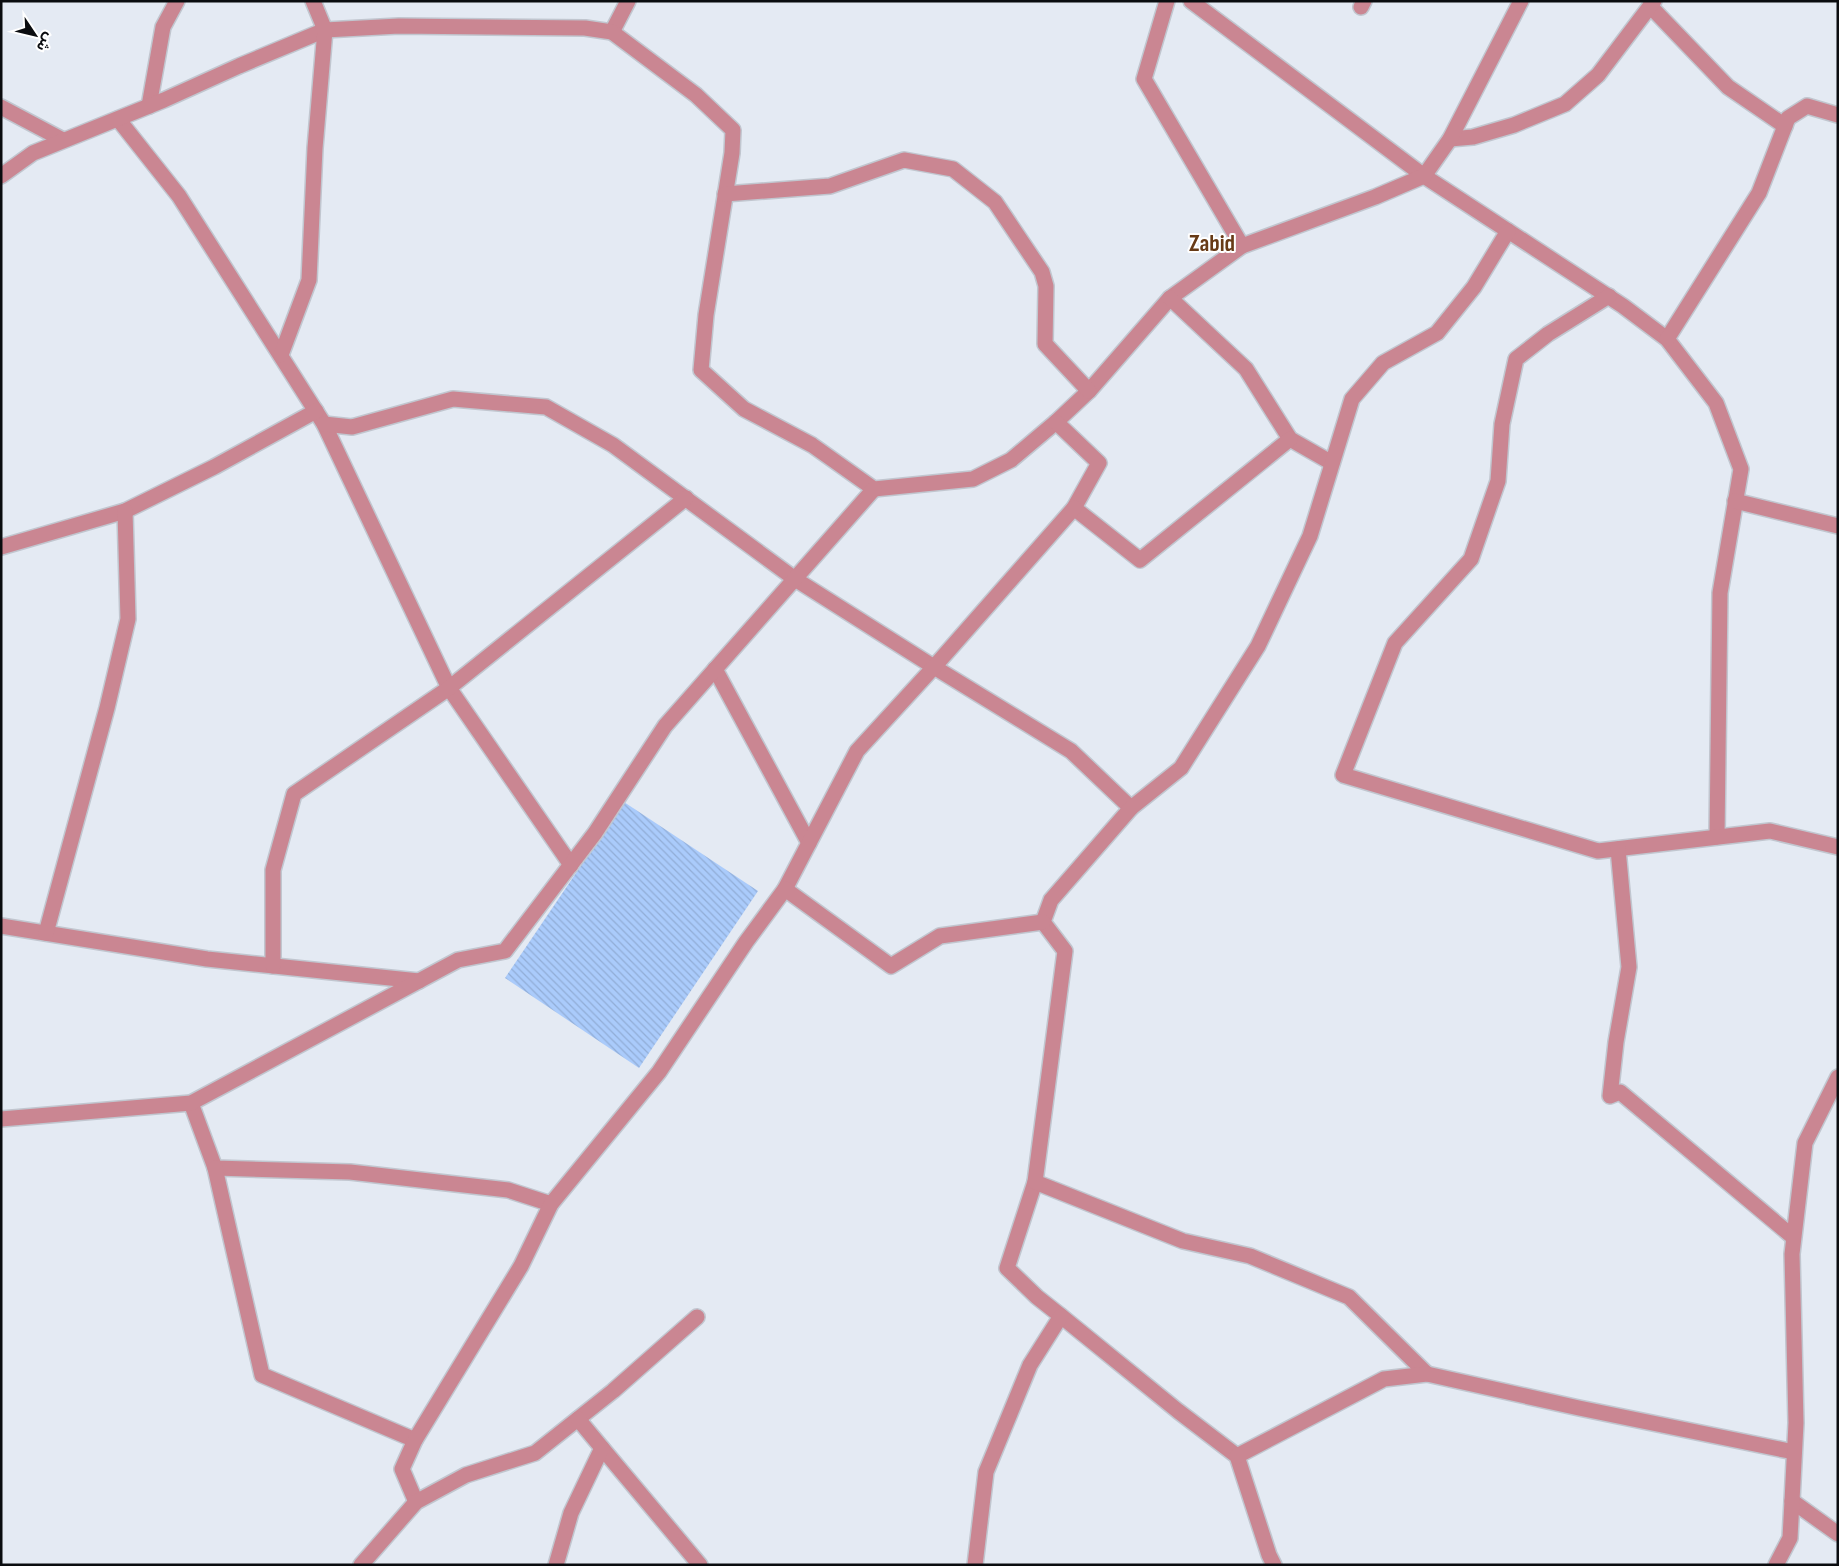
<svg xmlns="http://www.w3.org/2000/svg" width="1839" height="1566" viewBox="0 0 1839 1566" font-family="'Sofia Sans Condensed','Noto Sans Arabic',sans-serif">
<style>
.building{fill:url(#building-back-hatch)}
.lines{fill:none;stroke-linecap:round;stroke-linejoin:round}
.minor-casing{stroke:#c1c6cf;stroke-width:18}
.minor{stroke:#ca8692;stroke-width:15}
.labels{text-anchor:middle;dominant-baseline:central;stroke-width:4;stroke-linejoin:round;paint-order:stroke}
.district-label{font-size:24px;font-weight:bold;fill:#673a16;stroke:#fff}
</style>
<defs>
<pattern id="building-back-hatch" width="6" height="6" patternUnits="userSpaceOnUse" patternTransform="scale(1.25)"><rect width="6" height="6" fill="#aacbfb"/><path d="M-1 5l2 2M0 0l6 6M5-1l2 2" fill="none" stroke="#91add6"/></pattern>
</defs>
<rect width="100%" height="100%" fill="#e4eaf3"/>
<path class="building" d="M624 802 758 891 639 1068 505 978Z"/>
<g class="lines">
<g class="minor-casing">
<g id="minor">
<path d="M1167 1 1144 79 1242 246"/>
<path d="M1191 1 1424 176 1623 306 1667 339 1716 403 1741 469 1720 593 1717 837"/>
<path d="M1650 6 1728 87 1785 126"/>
<path d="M1361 7 1364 1"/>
<path d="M612 32 628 1"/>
<path d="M149 106 163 27 177 1"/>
<path d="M1 107 63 140"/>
<path d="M118 119 179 196 324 424 449 688 571 865"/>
<path d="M1450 139 1473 137 1514 125 1565 104 1598 75 1654 1"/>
<path d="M1 176 33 153 164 100 239 66 325 30 399 26 585 28 612 32 696 95 733 130 732 153 706 315 701 370 744 409 812 445 874 489 973 479 1011 460 1056 422 1089 391 1170 298 1242 246 1375 197 1424 176 1450 139 1521 1"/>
<path d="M725 194 830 186 904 160 953 169 995 202 1042 272 1046 286 1045 344 1089 391"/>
<path d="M1609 296 1548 334 1516 359 1502 424 1498 481 1471 559 1395 643 1343 775 1598 851 1770 831 1838 847"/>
<path d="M1170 298 1246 369 1290 439 1332 463"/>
<path d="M1667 339 1759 193 1788 118 1807 106 1838 115"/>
<path d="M281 355 309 280 315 148 325 30 313 1"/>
<path d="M1056 422 1099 463 1074 508 1140 560 1290 439"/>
<path d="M324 424 352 427 453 399 546 407 613 445 795 579 934 667 1071 751 1131 808"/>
<path d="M1735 501 1838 526"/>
<path d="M1 547 125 511 214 467 316 411"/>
<path d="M715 669 809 843"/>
<path d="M1618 849 1629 967 1616 1042 1610 1096 1620 1092 1793 1237"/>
<path d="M785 889 857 751 934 667 1074 508"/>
<path d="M1 926 207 959 419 981"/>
<path d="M46 933 107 708 128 619 125 511"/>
<path d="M273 966V870L294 794 449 688 686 498"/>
<path d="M191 1103 215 1168 350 1172 508 1190 551 1204"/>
<path d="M1 1119 191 1103 458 960 505 951 595 833 665 726 874 489"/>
<path d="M215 1168 262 1375 415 1440"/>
<path d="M1035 1182 1007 1268 1037 1297 1061 1316 1178 1411 1237 1456 1269 1555 1274 1565"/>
<path d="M1427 1374 1349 1297 1250 1256 1183 1241 1035 1182 1065 951 1043 922 1051 900 1131 808 1181 768 1258 646 1310 536 1352 399 1383 363 1437 333 1474 287 1508 231"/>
<path d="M602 1448 700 1565"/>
<path d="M1237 1456 1384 1379 1427 1374 1579 1408 1794 1452"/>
<path d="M1792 1501 1838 1534"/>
<path d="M416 1502 402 1469 415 1440 521 1266 551 1204 659 1072 746 942 785 889 891 966 940 936 1043 922"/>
<path d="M361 1565 416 1502 466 1475 535 1453 613 1391 697 1317"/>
<path d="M556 1565 571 1513 602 1448 578 1419"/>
<path d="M975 1565 986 1472 1030 1365 1061 1316"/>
<path d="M1776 1565 1790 1538 1792 1501 1796 1423 1792 1254 1805 1143 1838 1077"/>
</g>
</g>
<use href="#minor" class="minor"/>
</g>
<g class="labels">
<g class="district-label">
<text x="1212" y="243">Zabid</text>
</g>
</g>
<rect width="1839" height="1566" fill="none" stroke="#0a0c0f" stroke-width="5"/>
<g transform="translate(35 35) rotate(125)" stroke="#ffffff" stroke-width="4" paint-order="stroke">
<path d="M0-4L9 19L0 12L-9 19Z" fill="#0a0c0f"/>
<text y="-8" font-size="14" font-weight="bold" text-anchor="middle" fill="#0a0c0f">ش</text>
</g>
</svg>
